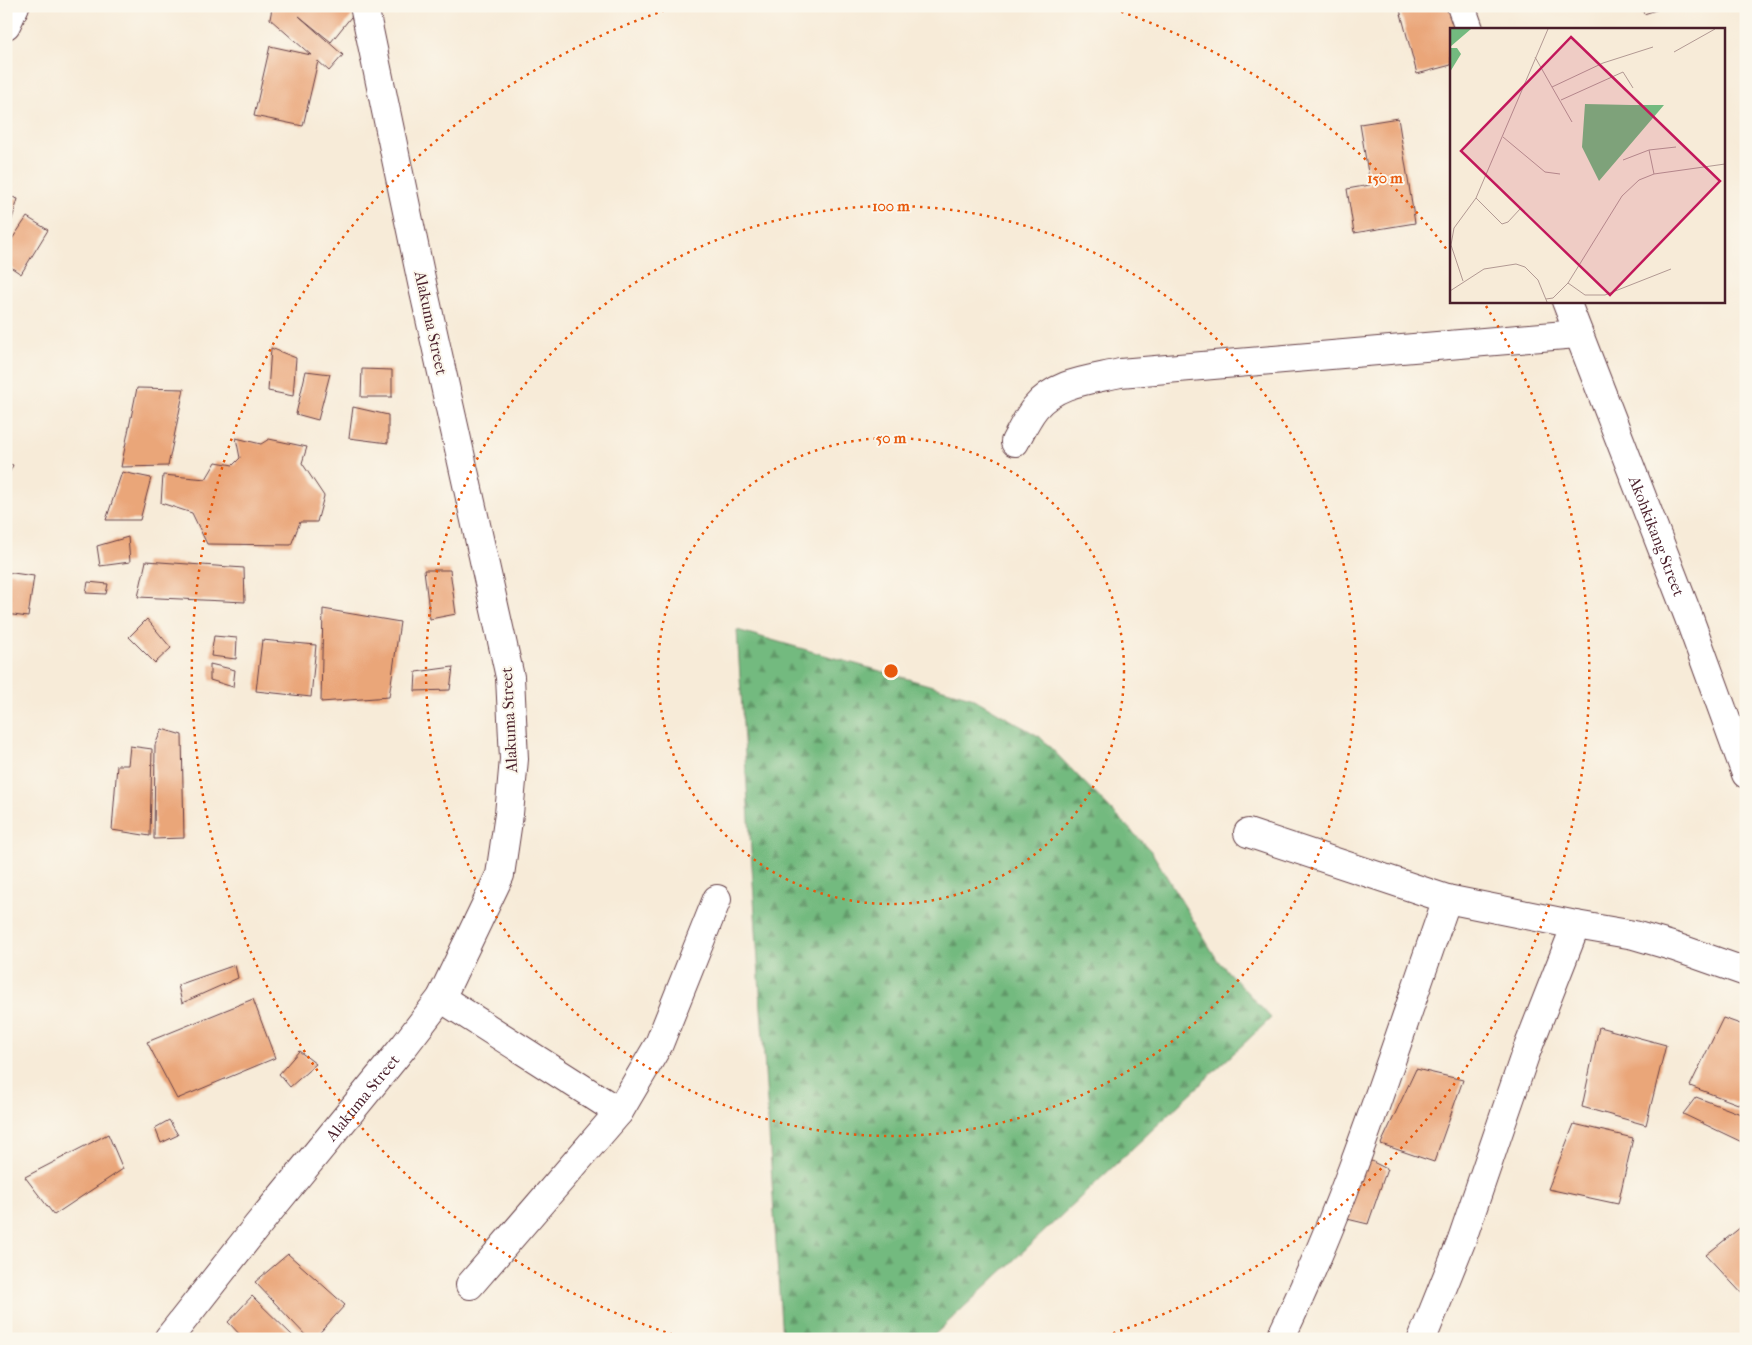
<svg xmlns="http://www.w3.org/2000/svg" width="1752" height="1345" viewBox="0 0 1752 1345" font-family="'IM FELL French Canon',serif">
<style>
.forest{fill:url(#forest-firs);stroke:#5e6c55}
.building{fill:#eaa679}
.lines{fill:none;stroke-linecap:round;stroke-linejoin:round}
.street-casing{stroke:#643e45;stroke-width:30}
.secondary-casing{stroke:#643e45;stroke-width:30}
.street{stroke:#fff;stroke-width:28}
.secondary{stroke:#fff;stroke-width:28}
.ring{fill:none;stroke:#e8590c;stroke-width:2.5;stroke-dasharray:2.5 5}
.labels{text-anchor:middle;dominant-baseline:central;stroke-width:4;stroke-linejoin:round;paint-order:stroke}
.street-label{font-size:16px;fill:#4a1f2b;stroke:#fbf7ec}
.inset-road{fill:none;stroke:#b29993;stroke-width:1}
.view{fill:#c2185b;fill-opacity:0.15;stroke:#c2185b;stroke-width:2.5}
.inset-edge{fill:none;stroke:#4a1f2b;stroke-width:2.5}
.centre{fill:#e8590c;stroke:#fbf7ec;stroke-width:2.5}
.ring-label{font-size:15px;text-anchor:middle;font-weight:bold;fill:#e8590c;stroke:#fbf7ec;stroke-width:4;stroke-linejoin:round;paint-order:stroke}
</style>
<defs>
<pattern id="forest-firs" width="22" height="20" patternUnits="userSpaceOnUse" patternTransform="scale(1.25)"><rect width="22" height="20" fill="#73ba7f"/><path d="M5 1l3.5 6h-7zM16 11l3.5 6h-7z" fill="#609768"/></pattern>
</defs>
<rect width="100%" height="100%" fill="#fbf7ec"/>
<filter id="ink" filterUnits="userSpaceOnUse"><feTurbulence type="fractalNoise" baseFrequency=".02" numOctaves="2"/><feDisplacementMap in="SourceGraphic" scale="10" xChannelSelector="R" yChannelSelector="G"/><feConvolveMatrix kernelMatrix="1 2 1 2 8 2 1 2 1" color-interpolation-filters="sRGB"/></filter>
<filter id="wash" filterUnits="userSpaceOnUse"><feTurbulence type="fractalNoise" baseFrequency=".0096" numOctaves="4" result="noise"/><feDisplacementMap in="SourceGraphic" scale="20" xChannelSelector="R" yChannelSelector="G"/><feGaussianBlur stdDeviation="1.12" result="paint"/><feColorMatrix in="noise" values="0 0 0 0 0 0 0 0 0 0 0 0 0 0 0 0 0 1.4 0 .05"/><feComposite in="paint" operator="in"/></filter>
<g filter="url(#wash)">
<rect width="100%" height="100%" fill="#f7ebd8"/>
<path class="forest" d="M737 630 971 697 1040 737 1151 851 1218 961 1271 1018 930 1339H782Z"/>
<g id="blocks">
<g class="building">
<path d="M286 6H347L355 12 331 42 299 16 343 55 329 71 318 61 303 126 254 116 270 46 311 55 270 19 272 8Z"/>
<path d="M1399 6H1455L1461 29H1451V65L1417 74Z"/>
<path d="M1641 6H1665V7L1644 14Z"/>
<path d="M1398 118 1415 223 1354 233 1347 189 1370 185 1360 124Z"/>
<path d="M6 195 18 199 7 236 6 235Z"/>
<path d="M27 217 48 230 21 274 6 264V248Z"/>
<path d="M271 348 296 358 293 396 268 391Z"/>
<path d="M362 369 392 370V397H361Z"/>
<path d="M306 371 330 374 318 420 296 414Z"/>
<path d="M137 388 184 389 168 466 121 467Z"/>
<path d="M353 407 388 415V443L349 438Z"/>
<path d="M236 438 261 444 269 439 307 447 302 463 324 496 317 522H300L291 545 207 544 192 513 161 503 163 475 206 479 216 462 233 465 240 458Z"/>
<path d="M6 463 13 465 6 480Z"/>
<path d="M122 472 151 478 140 520H106Z"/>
<path d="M128 537 130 562 100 566 97 546Z"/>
<path d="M146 561 244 568 245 602 138 597Z"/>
<path d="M424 570H450L456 614 430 619Z"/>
<path d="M6 572 34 576 28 617 6 614Z"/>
<path d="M88 582 108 584 106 594 86 593Z"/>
<path d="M323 609 400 622 389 697 321 702Z"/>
<path d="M147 619 171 648 155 663 129 637Z"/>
<path d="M214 636 237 638 236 659 211 656Z"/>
<path d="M262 640 316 645 311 697 256 691Z"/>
<path d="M210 664 235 670 233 687 210 680Z"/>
<path d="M453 667 450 690 415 691 416 672Z"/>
<path d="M162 729 182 735 184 838 154 839 155 745Z"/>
<path d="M130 746 152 749 150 836 112 830 117 765H128Z"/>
<path d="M235 965 238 978 182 1003 178 985Z"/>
<path d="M253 999 275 1058 177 1099 147 1042Z"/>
<path d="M1723 1018 1746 1026V1107L1690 1086Z"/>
<path d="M1599 1027 1666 1045 1646 1125 1582 1107Z"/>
<path d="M299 1051 316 1064 290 1087 279 1074Z"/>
<path d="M1416 1069 1463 1080 1434 1162 1381 1144Z"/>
<path d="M1696 1097 1746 1116V1144L1683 1114Z"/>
<path d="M169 1120 178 1135 161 1143 155 1128Z"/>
<path d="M1574 1124 1633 1138 1618 1204 1548 1189Z"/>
<path d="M108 1134 123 1169 54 1215 25 1177Z"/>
<path d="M1363 1157 1387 1169 1368 1224 1343 1218Z"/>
<path d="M1746 1223 1745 1265 1746 1298 1706 1255Z"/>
<path d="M288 1254 345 1305 314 1339H309L255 1282Z"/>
<path d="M252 1296 296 1339H244L228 1322Z"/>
</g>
</g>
</g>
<g filter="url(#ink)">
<use href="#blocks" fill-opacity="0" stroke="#643e45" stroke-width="1"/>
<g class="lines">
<g class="street-casing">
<g id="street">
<path d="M6 25 15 6"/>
<path d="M1015 442C1021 431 1027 418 1035 408 1056 382 1090 380 1120 373L1577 334"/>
<path d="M1248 833 1447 899 1576 925"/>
<path d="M441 998 619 1112"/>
<path d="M470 1285 619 1112 659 1044 717 899"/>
<path id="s1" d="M168 1339 257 1226 405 1045 441 998 500 875 509 814 514 759 510 677 422 283 364 6"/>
<path d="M1280 1339C1349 1198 1395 1046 1447 899"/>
<path d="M1422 1339 1461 1242 1525 1055 1576 925 1634 935 1675 947 1746 972"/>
</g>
</g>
<g class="secondary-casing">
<g id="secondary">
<path d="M1461 6 1469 29"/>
<path id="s2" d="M1566 301 1689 618 1746 774"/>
</g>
</g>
<use href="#street" class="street"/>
<use href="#secondary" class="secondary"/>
</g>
</g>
<g class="ring">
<circle cx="891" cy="671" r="233"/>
<circle cx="891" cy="671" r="465"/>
<path d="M687 1339A698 698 0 0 1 675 7M1107 7A698 698 0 0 1 1448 251M1486 306A698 698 0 0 1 1095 1339"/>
</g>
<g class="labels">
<g class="street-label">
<text transform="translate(431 323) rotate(78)">Alakuma Street</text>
<text stroke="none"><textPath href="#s2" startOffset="252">Akohkikang Street</textPath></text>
<text transform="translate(509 720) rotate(-93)">Alakuma Street</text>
<text stroke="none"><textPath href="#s1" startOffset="310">Alakuma Street</textPath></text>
</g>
</g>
<g transform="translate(1450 28)">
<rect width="275" height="275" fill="#f7ebd8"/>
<path d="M0 1H21L0 19ZM0 20H7L11 26 0 44ZM135 76 181 77H214L149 153 132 119Z" fill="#73ba7f"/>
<path class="inset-road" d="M224 24 265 1M85 29 102 59 153 35 203 19M102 59 122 94M111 72 173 44 183 60M53 109 95 144 110 146M199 122 204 146M173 132 199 122 226 119M26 170 52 196 58 194 70 181M13 253 1 217 4 200 26 170 98 1M118 255 135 267H155L221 241M0 263 34 241 66 236 75 239 88 252 97 274M96 271 103 270 118 255 172 168 189 152 204 146 275 136"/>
<path class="view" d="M121 9 270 153 160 267 11 123Z"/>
<rect width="275" height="275" class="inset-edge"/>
</g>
<circle cx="891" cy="671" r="8" class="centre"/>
<g class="ring-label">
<text x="1385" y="183">150 m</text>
<text x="891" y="211">100 m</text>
<text x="891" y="443">50 m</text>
</g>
<rect width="1752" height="1345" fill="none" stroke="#fbf7ec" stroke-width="25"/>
</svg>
